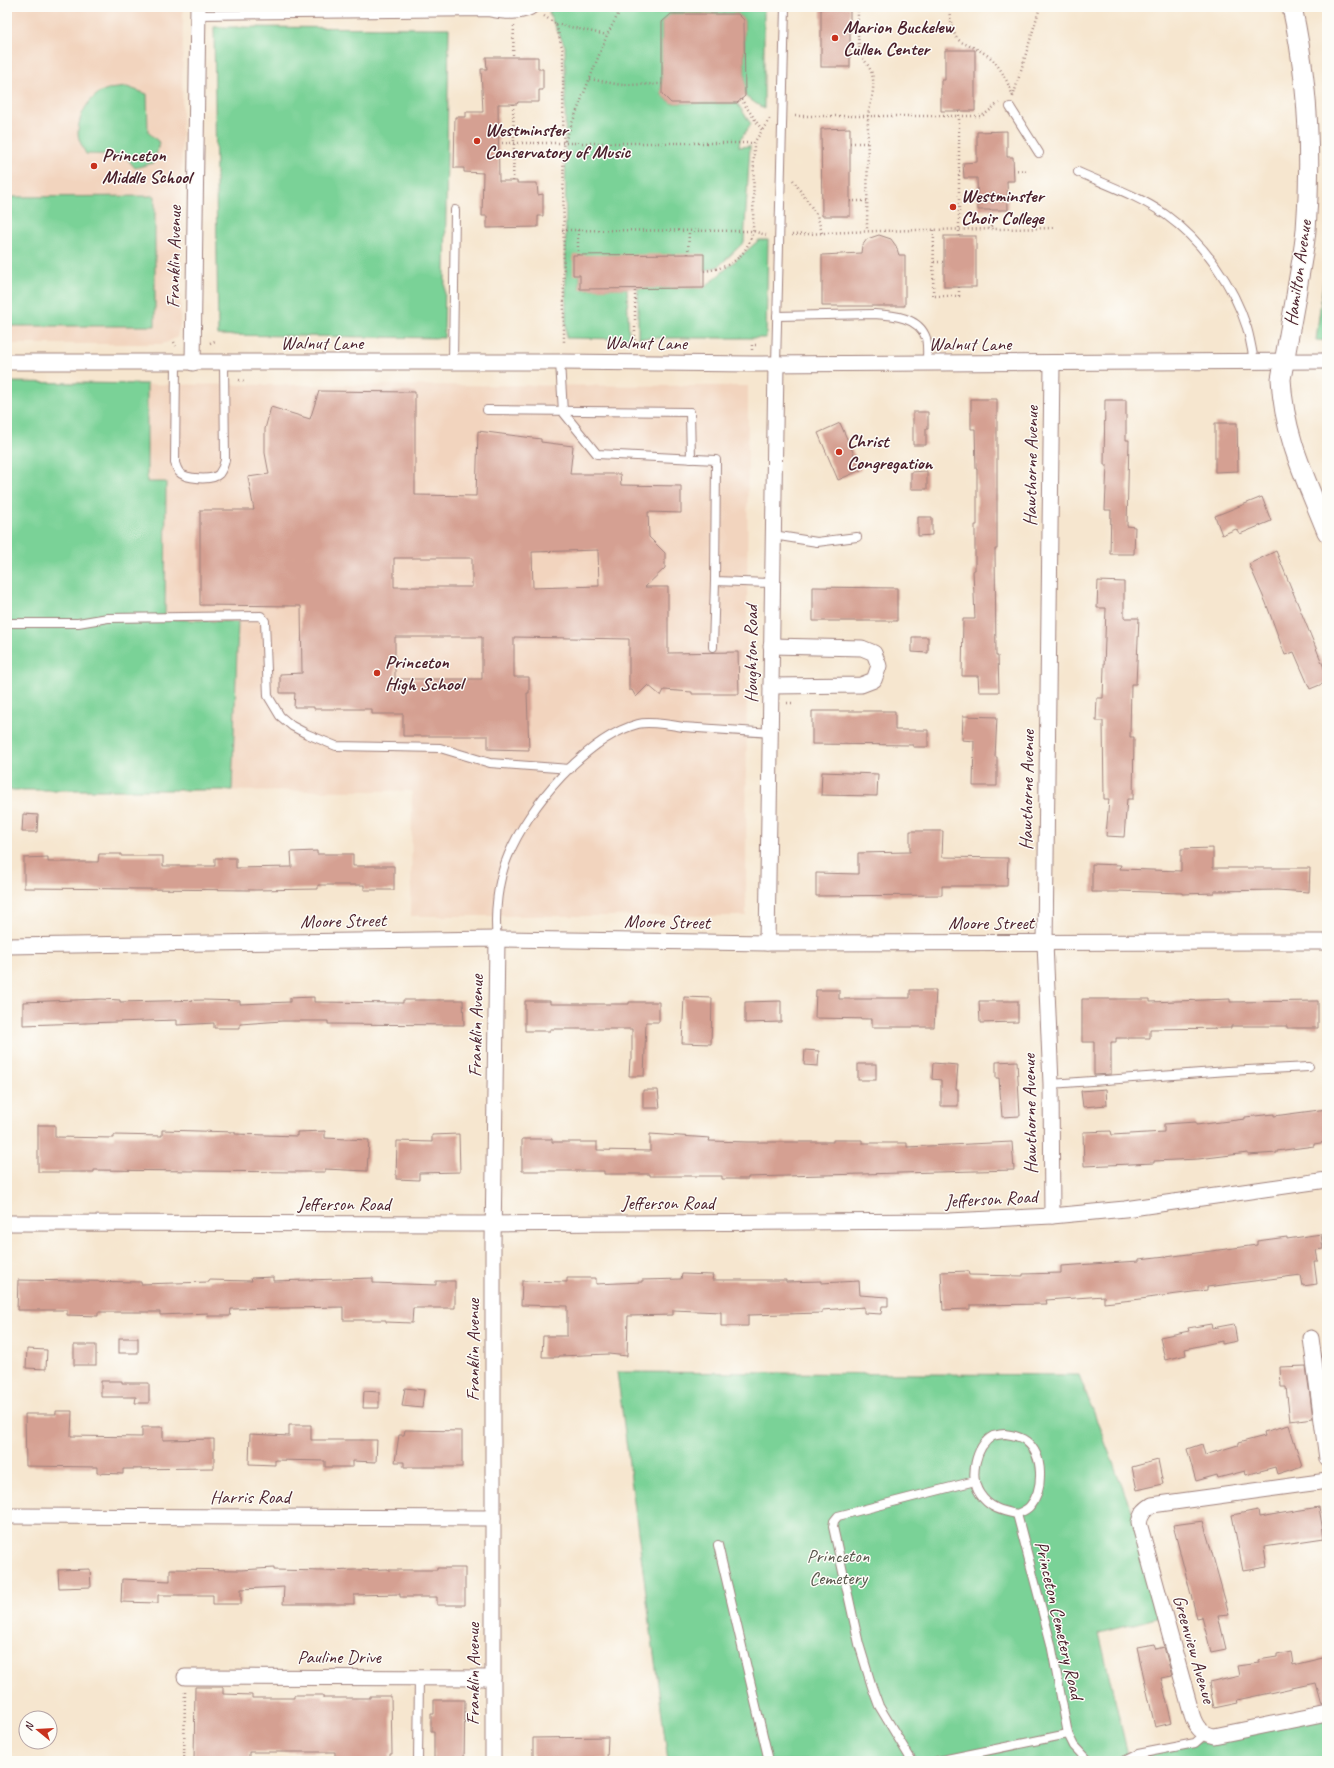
<svg xmlns="http://www.w3.org/2000/svg" width="1334" height="1768" viewBox="0 0 1334 1768" font-family="Caveat,sans-serif">
<style>
.built{fill:#f2d4be}
.green{fill:#7ad297;stroke:#627861}
.building{fill:#d5a092;fill-rule:evenodd}
.lines{fill:none;stroke-linecap:round;stroke-linejoin:round}
.service-casing{stroke:#a0827d;stroke-width:10}
.minor-casing{stroke:#a0827d;stroke-width:17}
.tertiary-casing{stroke:#a0827d;stroke-width:21}
.path{stroke:#a0827d;stroke-width:2.5;stroke-dasharray:1 3;stroke-linecap:butt}
.service{stroke:#fff;stroke-width:8}
.minor{stroke:#fff;stroke-width:15}
.tertiary{stroke:#fff;stroke-width:19}
.poi-dot{fill:#c8321e;stroke:#fdfcf7;stroke-width:1.5}
.labels{text-anchor:middle;dominant-baseline:central;stroke-width:3;stroke-linejoin:round;paint-order:stroke}
.poi-label{font-size:19px;font-weight:bold;fill:#4a1f2b;stroke:#fdfcf7;text-anchor:start}
.street-label{font-size:19px;fill:#4a1f2b;stroke:#fdfcf7}
.park-label{font-size:19px;fill:#58554b;stroke:#fdfcf7}
</style>
<rect width="100%" height="100%" fill="#fdfcf7"/>
<filter id="ink" filterUnits="userSpaceOnUse"><feTurbulence type="fractalNoise" baseFrequency=".025" numOctaves="2"/><feDisplacementMap in="SourceGraphic" scale="8" xChannelSelector="R" yChannelSelector="G"/><feConvolveMatrix kernelMatrix="1 2 1 2 8 2 1 2 1" color-interpolation-filters="sRGB"/></filter>
<filter id="wash" filterUnits="userSpaceOnUse"><feTurbulence type="fractalNoise" baseFrequency=".012" numOctaves="4" result="noise"/><feDisplacementMap in="SourceGraphic" scale="16" xChannelSelector="R" yChannelSelector="G"/><feGaussianBlur stdDeviation="0.9" result="paint"/><feColorMatrix in="noise" values="0 0 0 0 0 0 0 0 0 0 0 0 0 0 0 0 0 1.4 0 .05"/><feComposite in="paint" operator="in"/></filter>
<g filter="url(#wash)">
<rect width="100%" height="100%" fill="#f6e6cf"/>
<g class="built">
<path d="M7 7H183L180 325 177 337 168 342 162 344H7Z"/>
<path d="M7 384 748 386 746 916H411L412 791 7 790Z"/>
</g>
<g class="green">
<path d="M551 7H764V109L745 96 744 20 738 14H671L662 22V95L671 103H737L751 124 740 140 739 147 750 146 744 242 719 266 704 271 580 275V289L627 288 629 339 566 338 565 46 549 14Z"/>
<path d="M214 27 449 28 444 338 218 335Z"/>
<path d="M127 87 147 94 148 132 160 143 153 163 135 168 124 155 86 154C83 148 78 140 78 133 78 115 90 94 108 89 114 88 121 88 127 87Z"/>
<path d="M155 196V326H7V197Z"/>
<path d="M759 240H768L766 338H638V288H704Z"/>
<path d="M1327 251V341L1316 340Z"/>
<path d="M7 382 147 384V482H166L165 619 238 622 232 790H7Z"/>
<path d="M617 1372 1079 1375 1132 1512 1160 1617 1099 1633 1128 1755 1327 1716V1761H668Z"/>
</g>
<g id="blocks">
<g class="building">
<rect x="821" y="7" width="29" height="60"/>
<path d="M671 14H738L744 20 745 96 737 103H671L662 94V22Z"/>
<path d="M945 50H975V111H941V80H945Z"/>
<path d="M486 57H538V69H543V90H539V102H518L517 104H498L499 181H517V183H537L538 195 543 194V216H538V227L487 228V216H482L483 173 464 172V168H454L455 117H466V112H483L481 69H487Z"/>
<path d="M850 128V216H822L821 129Z"/>
<path d="M1007 131V157H1013L1014 181H1007L1008 210H978L977 178H964L963 163 977 162V132Z"/>
<path d="M879 235 891 239 896 246 899 255H905V306H822V255L861 253 862 246 867 239Z"/>
<rect x="944" y="236" width="32" height="51"/>
<path d="M688 254H704V288L580 289V275H573V255Z"/>
<path d="M319 391 415 392V495L476 496 478 431 541 439V442L573 446 570 474H620L621 485 681 486V513L648 512 649 537 665 553V568L645 587H668V653L738 652 739 694H692V692L664 690 661 696 648 685 636 697 632 690H629V639L514 637V677H529V693H527L529 750 488 749V736H403V714H372V709H314V707H294L295 693H280V674L302 673 301 606 200 605V510H254L248 477 269 474 265 453V429L271 407 310 419ZM598 550 599 586 533 588 532 552ZM394 558H472V587H394ZM395 637H482V679H395Z"/>
<path d="M971 399H997V549H995L996 656H998L999 692H979L978 676H962L963 619H975L973 570H975V525H977V469H976L975 429H971Z"/>
<path d="M1105 400H1126V440H1129L1127 526 1135 527 1134 554H1110L1111 510H1105L1107 465H1104Z"/>
<path d="M913 412H928V429H926V445H913Z"/>
<path d="M840 423 861 470 838 480 818 433Z"/>
<path d="M1215 423H1237L1238 471 1215 472Z"/>
<path d="M927 471V489H911V472Z"/>
<path d="M1262 497 1271 521 1240 534 1236 529 1222 535 1215 516Z"/>
<path d="M918 517H932V535L918 536Z"/>
<path d="M1276 551 1327 675V682L1310 689 1294 652 1285 655 1266 603 1249 564Z"/>
<path d="M1098 581 1124 582V618H1139L1136 684H1131L1130 737H1134L1133 799H1127L1124 837 1106 836 1109 799H1104L1103 721H1096L1097 698H1103L1106 608H1097Z"/>
<path d="M813 587 897 588V621H813Z"/>
<path d="M912 637H928V653L912 652Z"/>
<path d="M812 711H895V730H928V747H913V745L812 744Z"/>
<path d="M963 716 997 717 995 757H997V786H973L974 741 962 740Z"/>
<path d="M822 772 878 774 877 796 821 795Z"/>
<path d="M23 814 38 815 37 832H22Z"/>
<path d="M910 831H943L942 857 1008 858 1007 886H942V895L816 896V873L858 874V853L910 852Z"/>
<path d="M1213 848V868H1310L1309 892 1277 890 1214 891V893L1182 894V893L1119 891V892H1092V864L1121 865 1120 869 1181 871V849Z"/>
<path d="M317 851V854H353V866H394V890H364V885H318V889L255 890 24 888V858L48 857V862H98L99 854H121V856H163V866H215V858H236V868L292 867 291 852Z"/>
<path d="M816 990H839V999H872V998H910V990H936L934 1027H872V1019L815 1018Z"/>
<path d="M314 997V1002L403 1003V1000H463L464 1025 328 1024V1021H282L240 1024V1028H214V1023L177 1025V1020L23 1025V1002L101 999 120 1000V1002L204 1000 240 1001V1004L290 1002V998Z"/>
<path d="M684 997 712 998 711 1044 682 1043Z"/>
<path d="M1082 999H1150V1002L1230 999V1002L1318 1001V1028H1287V1026H1231V1028L1150 1029V1038H1116V1042H1111V1074L1094 1075V1042H1082Z"/>
<path d="M525 1001H550V1004H629V1002H659V1022H646L644 1076H629L630 1059H632V1029H550V1031H525Z"/>
<path d="M781 1001V1022L745 1023V1002Z"/>
<path d="M979 1001H1018V1022L980 1023Z"/>
<path d="M805 1050 819 1051 818 1066 804 1065Z"/>
<path d="M1017 1061 1020 1116 1002 1117 999 1078H996V1062Z"/>
<path d="M933 1063 958 1065 956 1089H958V1106H941V1080L932 1079Z"/>
<rect x="858" y="1064" width="18" height="16"/>
<path d="M1106 1089 1107 1105 1083 1107 1081 1091Z"/>
<path d="M643 1090H658L660 1108H643Z"/>
<path d="M1327 1109V1142L1314 1144V1146L1277 1151V1153L1248 1155V1153L1198 1159 1154 1161V1163L1084 1166 1083 1132 1111 1131 1112 1135 1164 1132V1124L1196 1122V1125L1245 1119V1117L1274 1114V1116Z"/>
<path d="M38 1125H55V1137L114 1138V1135L162 1136V1130L235 1132V1134L297 1136V1132L325 1131V1138L369 1140 367 1171 325 1169V1172H298L94 1170V1172H38Z"/>
<path d="M459 1134 460 1172 419 1173V1180L396 1179 397 1141 432 1142V1135Z"/>
<path d="M650 1134 710 1138 709 1141 748 1142H833V1140H862V1143H907V1147L1012 1142 1014 1170 748 1177V1179H722V1176H650V1174H604V1171H522V1139H552V1142H597V1150L650 1151Z"/>
<path d="M1321 1234 1323 1249 1316 1250 1318 1261H1314L1317 1284 1303 1286 1301 1275 1207 1287V1290L1133 1300 1104 1303V1296L1046 1300 1047 1304 970 1305V1309L943 1310 941 1272 968 1271 969 1275 1023 1276V1274L1061 1273V1266L1139 1261V1259L1166 1256V1257L1257 1245V1241L1287 1237V1239Z"/>
<path d="M682 1274 713 1275 712 1280H786V1282L821 1281V1283L859 1281 860 1295 888 1297V1306H882L881 1314 864 1313V1307L822 1310V1313L748 1315V1326H721V1312L673 1310V1315L628 1316 627 1356 609 1354 559 1356V1357H542L543 1336H567V1306L521 1305 522 1281 567 1282V1278H596V1284L642 1282V1280L681 1279Z"/>
<path d="M273 1277V1281L373 1278V1283L436 1285V1281H455V1308H413L412 1323 386 1322V1320H343V1307L231 1309 230 1316H208V1313L160 1315V1312H98V1316L67 1315V1310H17L18 1280 141 1282V1284L209 1282V1280L252 1281 251 1278Z"/>
<path d="M1211 1324 1212 1328 1234 1324 1237 1341 1222 1344V1341L1185 1349 1186 1355 1165 1360 1160 1337 1189 1331 1188 1328Z"/>
<rect x="119" y="1338" width="19" height="15"/>
<rect x="74" y="1345" width="22" height="20"/>
<path d="M27 1349 47 1350 46 1369 26 1368Z"/>
<path d="M1306 1366 1313 1418 1290 1421 1286 1387H1281L1280 1367Z"/>
<path d="M101 1381H122V1383H149V1403H135L136 1397H101Z"/>
<path d="M405 1388 424 1390 422 1408 402 1406Z"/>
<path d="M364 1391 379 1392V1408H363Z"/>
<path d="M56 1411H72L71 1436 142 1437V1427H163V1440L214 1439V1468L123 1469V1474L97 1473V1467L26 1466 25 1414H56Z"/>
<path d="M289 1425H311V1440H377L376 1462 353 1461V1467H325V1461L275 1460V1465L249 1464 250 1434 289 1436Z"/>
<path d="M1289 1425 1302 1466 1277 1474 1275 1467 1246 1475 1245 1471 1218 1478 1217 1475 1196 1481 1187 1449 1202 1444 1205 1455 1238 1445V1443L1265 1436 1264 1432Z"/>
<path d="M405 1430 462 1431V1467H404V1462H395L399 1435H404Z"/>
<path d="M1158 1460 1163 1484 1137 1490 1132 1467Z"/>
<path d="M1319 1507 1324 1538 1264 1547 1267 1567 1243 1571 1232 1515 1258 1510 1259 1517Z"/>
<path d="M1203 1521 1229 1614 1218 1615 1226 1649 1211 1652 1202 1617 1197 1618 1173 1525Z"/>
<path d="M274 1568V1570L323 1571 388 1569V1570H437V1568H465V1605H437V1597H400V1594L354 1595V1604H283L284 1587 241 1589V1604H213V1595H158V1603L121 1602 122 1579 170 1581V1569L241 1570Z"/>
<path d="M90 1569 91 1587 59 1588 58 1570Z"/>
<path d="M1154 1644 1156 1649 1164 1647 1172 1676 1161 1678 1172 1723 1155 1727 1137 1647Z"/>
<path d="M1291 1651 1293 1665 1327 1657V1704L1321 1705 1315 1683 1237 1700 1238 1703 1214 1708 1209 1683 1239 1676 1237 1666 1259 1663 1258 1660 1277 1657V1654Z"/>
<path d="M195 1687H223V1694L252 1695V1698H294V1695H323V1698H370V1696H391L392 1754H390V1761H335V1752H249V1761H194Z"/>
<path d="M434 1700H465L464 1761 434 1760V1731H431V1714H434Z"/>
<path d="M608 1737 607 1759 533 1760V1738Z"/>
</g>
</g>
</g>
<g filter="url(#ink)">
<use href="#blocks" fill-opacity="0" stroke="#a0827d" stroke-width="1"/>
<g class="lines">
<g class="service-casing">
<g id="service">
<path d="M197 15 488 12C503 15 524 18 536 7"/>
<path d="M1010 107 1039 153"/>
<path d="M1078 172C1107 185 1139 196 1166 215 1203 242 1233 284 1247 328 1250 338 1252 350 1254 361"/>
<path d="M777 316 874 314C893 315 919 317 926 338 928 346 927 356 927 364"/>
<path d="M453 362 455 210"/>
<path d="M560 362 563 412 597 454 716 460 715 581 772 583"/>
<path d="M176 363 175 463C176 466 177 469 179 472 185 479 212 481 219 474 222 470 224 465 225 460L224 363"/>
<path d="M776 364 785 7"/>
<path d="M487 410 690 412 691 459"/>
<path d="M773 535 817 542 857 537"/>
<path d="M7 623H78L108 618 261 616 265 621 268 696 280 716 292 726 307 734 336 746 440 748 490 763 570 769"/>
<path d="M713 647 715 581"/>
<path d="M497 939C494 914 498 879 508 856 528 807 586 738 638 724 649 721 672 725 683 727 713 729 742 731 771 733"/>
<path d="M1051 1084 1228 1071 1309 1067"/>
<path d="M1005 1434C1012 1435 1020 1436 1026 1441 1044 1455 1044 1489 1030 1506 1027 1510 1021 1512 1017 1514 1002 1511 989 1508 980 1494 969 1478 975 1446 993 1436 997 1435 1001 1434 1005 1434Z"/>
<path d="M1017 1514 1051 1644 1068 1734 1074 1746 1088 1761"/>
<path d="M718 1545 769 1761"/>
<path d="M418 1761 419 1676"/>
<path d="M912 1761 879 1706 872 1687 859 1644 833 1527 834 1521 838 1516 975 1481"/>
<path d="M937 1761 1068 1734"/>
<path d="M1124 1761 1138 1754 1195 1743 1205 1734"/>
</g>
</g>
<g class="minor-casing">
<g id="minor">
<path d="M7 362H560L752 364 1327 361"/>
<path d="M193 363 198 7"/>
<path d="M771 686 861 685 874 680 879 666 874 653 862 648 771 646"/>
<path d="M767 943 776 364"/>
<path d="M7 946 497 939 767 943 1327 942"/>
<path d="M1052 1216 1051 1084 1045 943 1052 364"/>
<path d="M7 1223 479 1224 949 1221 1052 1216 1125 1209 1327 1180"/>
<path d="M1311 1338 1327 1459"/>
<path d="M1327 1481 1152 1505C1144 1510 1141 1514 1139 1523L1192 1715C1196 1728 1201 1733 1214 1736L1327 1713"/>
<path d="M7 1516 493 1518"/>
<path d="M185 1677 493 1678"/>
<path d="M493 1761V1242L497 939"/>
</g>
</g>
<g class="tertiary-casing">
<path id="tertiary" d="M1292 7C1308 80 1312 156 1306 230 1304 252 1299 274 1296 296 1291 324 1286 351 1281 379 1284 437 1306 479 1327 532"/>
</g>
<g class="path">
<path d="M858 7C858 21 857 37 860 51 861 58 867 62 870 69 877 82 871 102 868 115L867 230"/>
<path d="M850 9H858"/>
<path d="M949 10C955 51 960 37 987 55 1000 64 1008 83 1013 96"/>
<path d="M544 16 556 24 563 51 564 343"/>
<path d="M556 24 607 35"/>
<path d="M513 55 514 26"/>
<path d="M590 79 621 85 662 84"/>
<path d="M1013 97 1040 7"/>
<path d="M741 99 762 130"/>
<path d="M959 111V236"/>
<path d="M795 116H981C989 113 992 107 999 103"/>
<path d="M565 141 607 35 622 7"/>
<path d="M502 143H754"/>
<path d="M850 143H868"/>
<path d="M1013 170 1029 171"/>
<path d="M959 171H963"/>
<path d="M793 180 817 215 822 233"/>
<path d="M513 181 514 143 513 104"/>
<path d="M850 201H867"/>
<path d="M991 210V229"/>
<path d="M562 230 753 231 766 235"/>
<path d="M578 230V255"/>
<path d="M934 230 933 296H959V287"/>
<path d="M792 235C879 229 966 230 1054 228"/>
<path d="M688 254 689 231"/>
<path d="M934 262H944"/>
<path d="M704 271C730 268 746 258 753 231L754 143 770 118"/>
<path d="M174 342 176 346"/>
<path d="M210 343 215 341"/>
<path d="M635 344V288"/>
<path d="M752 350V345H759"/>
<path d="M239 380 244 381"/>
<path d="M787 703H793"/>
<path d="M184 1761 185 1692"/>
</g>
<use href="#service" class="service"/>
<use href="#minor" class="minor"/>
<use href="#tertiary" class="tertiary"/>
</g>
</g>
<g class="poi-dot">
<circle cx="835" cy="38" r="4"/>
<circle cx="477" cy="141" r="4"/>
<circle cx="94" cy="166" r="4"/>
<circle cx="953" cy="207" r="4"/>
<circle cx="839" cy="452" r="4"/>
<circle cx="377" cy="673" r="4"/>
</g>
<g class="labels">
<g class="poi-label">
<text x="843" y="27">Marion Buckelew<tspan x="843" dy="22">Cullen Center</tspan></text>
<text x="485" y="130">Westminster<tspan x="485" dy="22">Conservatory of Music</tspan></text>
<text x="102" y="155">Princeton<tspan x="102" dy="22">Middle School</tspan></text>
<text x="961" y="196">Westminster<tspan x="961" dy="22">Choir College</tspan></text>
<text x="847" y="441">Christ<tspan x="847" dy="22">Congregation</tspan></text>
<text x="385" y="662">Princeton<tspan x="385" dy="22">High School</tspan></text>
</g>
<g class="street-label">
<text transform="translate(174 257) rotate(-89)">Franklin Avenue</text>
<text transform="translate(1298 273) rotate(-82)">Hamilton Avenue</text>
<text x="322" y="343">Walnut Lane</text>
<text transform="translate(646 343) rotate(1)">Walnut Lane</text>
<text x="970" y="344">Walnut Lane</text>
<text transform="translate(1031 466) rotate(-89)">Hawthorne Avenue</text>
<text transform="translate(751 654) rotate(-90)">Houghton Road</text>
<text transform="translate(1027 790) rotate(-89)">Hawthorne Avenue</text>
<text transform="translate(343 921) rotate(-1)">Moore Street</text>
<text transform="translate(667 922) rotate(1)">Moore Street</text>
<text x="991" y="923">Moore Street</text>
<text transform="translate(476 1026) rotate(-89)">Franklin Avenue</text>
<text transform="translate(1030 1114) rotate(-91)">Hawthorne Avenue</text>
<text transform="translate(991 1199) rotate(-3)">Jefferson Road</text>
<text x="668" y="1203">Jefferson Road</text>
<text x="344" y="1204">Jefferson Road</text>
<text transform="translate(473 1350) rotate(-90)">Franklin Avenue</text>
<text x="250" y="1497">Harris Road</text>
<text transform="translate(1059 1620) rotate(77)">Princeton Cemetery Road</text>
<text transform="translate(1194 1649) rotate(74)">Greenview Avenue</text>
<text x="339" y="1657">Pauline Drive</text>
<text transform="translate(473 1674) rotate(-90)">Franklin Avenue</text>
</g>
<g class="park-label">
<text x="838" y="1556">Princeton<tspan x="838" dy="22">Cemetery</tspan></text>
</g>
</g>
<rect width="1334" height="1768" fill="none" stroke="#fdfcf7" stroke-width="24"/>
<g transform="translate(38 1730) rotate(288)"><circle r="19" fill="#fdfcf7" stroke="#b5a4a5"/>
<path d="M0-3L7 15L0 10L-7 15Z" fill="#c8321e"/>
<text y="-6" font-size="11" font-weight="bold" text-anchor="middle" fill="#4a1f2b">N</text>
</g>
</svg>
